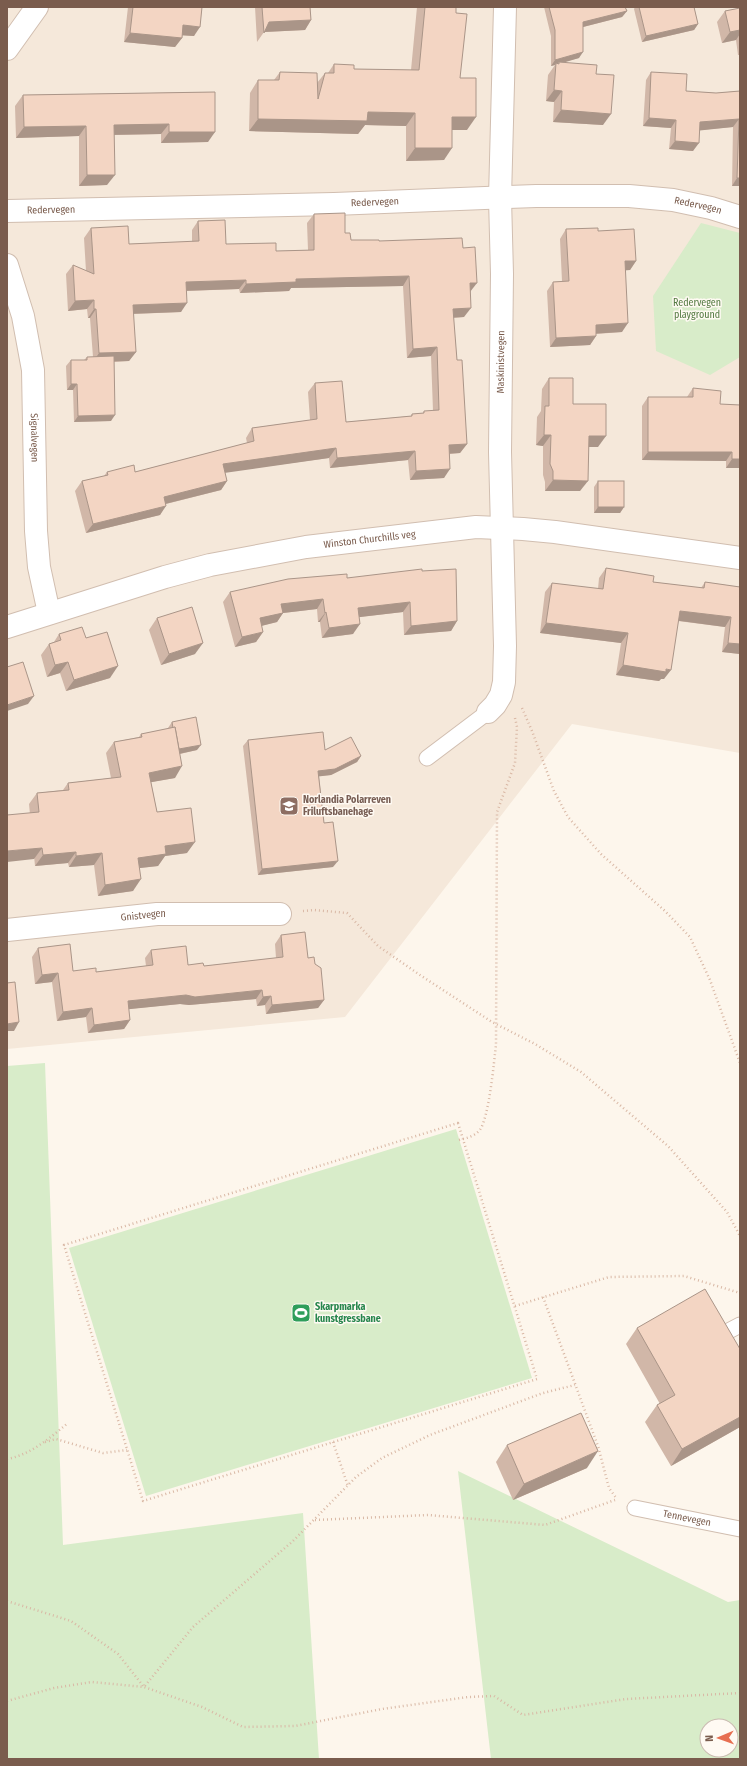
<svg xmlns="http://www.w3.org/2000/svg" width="747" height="1766" viewBox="0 0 747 1766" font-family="'Fira Sans Condensed',sans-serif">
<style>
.residential{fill:#f5e8da}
.green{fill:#d8ecc9;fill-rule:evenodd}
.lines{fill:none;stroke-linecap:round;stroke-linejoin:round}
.lane-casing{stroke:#d1beb0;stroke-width:17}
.street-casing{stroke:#d1beb0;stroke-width:24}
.path{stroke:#d9b8a5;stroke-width:2.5;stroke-dasharray:1 3;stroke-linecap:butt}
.lane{stroke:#fff;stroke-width:15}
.street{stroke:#fff;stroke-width:22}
.wall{fill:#d1b7a8}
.shaded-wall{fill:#aa9588}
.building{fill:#f3d5c3;stroke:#aa9588}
.labels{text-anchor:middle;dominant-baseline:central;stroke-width:3;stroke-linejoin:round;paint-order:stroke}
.street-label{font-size:10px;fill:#7a5c4d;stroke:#fffaf3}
.park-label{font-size:10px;fill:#537a41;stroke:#fffaf3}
.education-label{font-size:10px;font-weight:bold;fill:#785e54;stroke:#fffaf3;text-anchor:start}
.leisure-label{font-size:10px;font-weight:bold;fill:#27864d;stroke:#fffaf3;text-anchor:start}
</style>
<rect width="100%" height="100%" fill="#fdf6ec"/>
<path class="residential" d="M7 7H740V753L572 724 345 1017 7 1049Z"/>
<g class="green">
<path d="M701 223 740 233V357L710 375 656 351 653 296Z"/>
<path d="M45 1063 63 1545 303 1513 319 1759H7V1066Z"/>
<path d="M456 1129 532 1378 146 1496 69 1248Z"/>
<path d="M458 1471 728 1602 740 1600V1759H491ZM707 1726H731V1750H707Z"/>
</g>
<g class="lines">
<g class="lane-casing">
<g id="lane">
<path d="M427 758 488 712"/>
<path d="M721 1335 740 1325"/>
<path id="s1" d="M635 1508 740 1529"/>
</g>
</g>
<g class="street-casing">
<g id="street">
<path d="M7 49 37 7"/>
<path id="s2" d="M7 211 334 204 536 196H629L673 200 711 208 740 217"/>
<path id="s3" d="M7 265 23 316 33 370 36 531 39 567 49 613"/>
<path id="s4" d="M7 627 165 577 210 565 306 547 476 527 523 529 555 532 740 558"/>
<path id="s5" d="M488 712 495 705 501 695 504 682 505 646 500 452 502 274 500 198 505 7"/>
<path id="s6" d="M7 930 157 914H280"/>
</g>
</g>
<g class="path">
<path d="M522 708 532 731 554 791 568 817 601 854 665 911 690 937 710 980 740 1063"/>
<path d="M303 911 314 910 347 913 378 946 420 975 492 1022 535 1044 581 1072 668 1146 727 1212 740 1236"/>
<path d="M458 1123 537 1379 143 1501 64 1245Z"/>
<path d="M459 1140C466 1138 473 1137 479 1131 489 1120 494 1061 496 1045L497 812 515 763 517 727 515 718"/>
<path d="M543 1297 598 1446 609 1488 617 1499"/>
<path d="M515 1306 609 1277 684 1276 740 1293"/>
<path d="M45 1442 56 1439 103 1453 127 1450"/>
<path d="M333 1442 348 1486"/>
<path d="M7 1459C30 1455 50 1438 68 1423"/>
<path d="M315 1520 428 1515 545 1525 615 1500"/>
<path d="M7 1601 71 1621 118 1654 144 1687 193 1627 293 1541 356 1477 382 1458 430 1435 543 1393 575 1385"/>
<path d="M7 1701 54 1688 92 1682 144 1687 202 1707 243 1727 295 1726 382 1709 468 1697 494 1696 523 1715 626 1699 740 1693"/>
</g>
<use href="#lane" class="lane"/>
<use href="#street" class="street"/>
</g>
<g class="wall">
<path d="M128 7H202L194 36 182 35V38L175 47 124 42Z"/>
<path d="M255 7H310L311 20 305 30 264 32 257 42Z"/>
<path d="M417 7H456V13L460 78 467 130H452L444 160 406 161V126L365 125 358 134 249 131 250 93 258 80H274L280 72 317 83 325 73H328L334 64 354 69 411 70Z"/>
<path d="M544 7H625L627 11 622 17 583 27 579 58 563 62 596 74 603 125 553 122 554 102 546 101 548 75 555 65 551 66V36Z"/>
<path d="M635 7H694L698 24 694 30 642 42 634 9Z"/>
<path d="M740 8V55H738L736 40 722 43 717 22 725 11Z"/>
<path d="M651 72 686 91 716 93 740 91V186H732L733 127 700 130 693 151 669 149 671 128 643 126 646 80Z"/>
<path d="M215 92 208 142 161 143V134L114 135 107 185 79 186V136L16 138 15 106 23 95Z"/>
<path d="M314 214 345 233 351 240 379 241 463 248 470 292 464 317 453 318 457 360 467 444 460 453 450 454 444 478 410 480 408 460 330 468 329 458 225 472 227 481 221 490 166 504 160 515 86 533 75 491 82 481 104 476 107 472H135L247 443 246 438 252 428 310 420 308 392 315 383 346 422 411 416 412 414 423 413 424 411H433L431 356 407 358 403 286 291 288 289 291 240 293 239 289 187 291 181 312 133 314 136 352 129 361 114 362 111 421 74 422 73 390H67L66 366 71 360H84L87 357H93L90 318H88L87 309 68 311 66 274 73 265 86 271 84 238 91 228 129 244 192 242V230L198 221 226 244 276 251 308 250 307 223Z"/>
<path d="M566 229 598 231 636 261 630 270H625L622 332 596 334V336L590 345 550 347 547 291 553 282 562 281 560 239Z"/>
<path d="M549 378 573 404 598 447H589L580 491H545V482L543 475V446L536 445 537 417 541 411 542 389Z"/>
<path d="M693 388 720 404 740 405V468H726V461L642 460V406L648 397H687Z"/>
<path d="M598 481 624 507 620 513H594V487Z"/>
<path d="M606 568 653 582 701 588 705 582 740 587V654L722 652 725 627 678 621 664 679H661L659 681 616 675 621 643 540 633 545 592 552 583 598 589 599 578Z"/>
<path d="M422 571 457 621 451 631 404 635 403 612 359 617 353 634 322 638 320 622H318L317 609 283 613 277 622 261 626 263 632 256 642 235 647 223 602 230 592Z"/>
<path d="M157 618 195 654 161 665 149 630Z"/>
<path d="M59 634 86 638 110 678 66 691 60 673 47 677 41 655 49 644 54 642Z"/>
<path d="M172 722 197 750 180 754 175 778 151 782 157 812 187 853 165 856 158 866 140 868 133 891 98 896 94 865 69 867 68 863 35 866 29 804 37 793 63 790 68 783 111 778 106 753 114 742 139 737 141 734 168 729V728Z"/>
<path d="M248 740 325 750 361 756 357 762 331 775 319 776 324 823 333 867 258 875 243 746Z"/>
<path d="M281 935 315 964 324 1000 318 1008 266 1014 265 1005 257 1006 256 999 189 1005 180 1004 128 1009 130 1020 124 1029 88 1033 86 1017 57 1021 52 982 35 984 32 957 38 948 73 971 96 972 146 966 145 958 151 950 188 965 204 966 276 958 275 944Z"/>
<path d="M637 1328 740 1349V1427L671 1466 645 1422 657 1405 660 1404 626 1344Z"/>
<path d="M507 1445 587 1468 513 1500 496 1462Z"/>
</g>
<g class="shaded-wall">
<path d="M627 11 622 17 579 28 583 22Z"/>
<path d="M311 20 305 30 264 32 269 22Z"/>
<path d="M698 24 694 30 642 42 646 36Z"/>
<path d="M183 25 200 27 194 36 176 35Z"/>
<path d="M740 30V34L736 40 722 43 730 32Z"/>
<path d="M130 33 182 38 175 47 124 42Z"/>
<path d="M583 52 579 58 559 64V62L557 64 556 63 555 65 551 66 555 60Z"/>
<path d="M554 90 562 91 554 102 546 101Z"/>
<path d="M561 110 611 114 603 125 553 122Z"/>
<path d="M368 112 415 113 406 126 365 125 358 134 249 131 258 119Z"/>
<path d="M452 117H476L467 130H443Z"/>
<path d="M649 118 676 120 671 128 643 126Z"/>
<path d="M739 119 733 127 695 131 700 122Z"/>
<path d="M169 124 161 134 106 135 114 125Z"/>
<path d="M86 126 79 136 16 138 24 127Z"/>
<path d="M169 132H215L208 142 161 143Z"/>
<path d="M675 141 699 143 693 151 669 149Z"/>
<path d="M415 148H452L444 160 406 161Z"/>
<path d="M87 175H115L107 185 79 186Z"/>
<path d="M737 178H740V186H732Z"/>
<path d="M625 261H636L630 270 618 271Z"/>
<path d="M409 276 403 286 291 288 289 291 240 293 246 284 296 279Z"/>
<path d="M246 280 239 289 180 291 186 282Z"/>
<path d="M470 283H477L470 292Z"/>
<path d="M94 300 87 309 68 311 75 301Z"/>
<path d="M187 303 181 312 127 314 133 305Z"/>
<path d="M471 308 464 317 446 318 453 309Z"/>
<path d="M94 309H96L90 318H88Z"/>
<path d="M628 323 622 332 589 334 596 325Z"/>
<path d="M596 336 590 345 550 347 556 338Z"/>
<path d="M437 347 431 356 407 358 413 349Z"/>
<path d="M136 352 129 361 93 362 99 353Z"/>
<path d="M71 384H77L73 390H67Z"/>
<path d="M115 415 111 421 74 422 78 416Z"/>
<path d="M544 435H551L543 446 536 445Z"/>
<path d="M589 436H606L598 447H581Z"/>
<path d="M467 444 460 453 443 454 449 445Z"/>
<path d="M336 448 329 458 217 474 223 464Z"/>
<path d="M415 451 408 460 330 468 337 458Z"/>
<path d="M648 452H732L726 461 642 460Z"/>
<path d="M732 459H740V468H726Z"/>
<path d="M450 469 444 478 410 480 416 471Z"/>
<path d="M553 480 588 481 580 491H545Z"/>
<path d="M227 481 221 490 157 506 164 497Z"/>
<path d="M166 506 160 515 86 533 93 524Z"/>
<path d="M598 507H624L620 513H594Z"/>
<path d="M323 599 317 609 283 613 277 622 253 628 260 618 281 604Z"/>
<path d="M410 602 403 612 352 618 358 608Z"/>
<path d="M680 611 731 617 725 627 673 620Z"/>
<path d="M326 612 320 622H318L325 613Z"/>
<path d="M457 621 451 631 404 635 411 626Z"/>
<path d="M546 623 628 633 621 643 540 633Z"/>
<path d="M360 624 353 634 322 638 329 628Z"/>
<path d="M263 632 256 642 235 647 242 637Z"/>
<path d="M203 643 195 654 161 665 169 654Z"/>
<path d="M728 643 740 644V654L722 652Z"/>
<path d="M68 662 60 673 47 677 55 665Z"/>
<path d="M623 665 671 670 664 679H661L659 681 616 675Z"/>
<path d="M118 666 110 678 66 691 74 680Z"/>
<path d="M34 696 28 704 7 711V705Z"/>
<path d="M201 745 197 750 174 755 178 749Z"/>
<path d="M361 756 357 762 331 775 314 777 318 771Z"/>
<path d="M182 766 175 778 141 784 149 773Z"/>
<path d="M195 842 187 853 165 856 158 866 131 869 138 858 165 846Z"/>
<path d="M42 848 34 859 7 862V851Z"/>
<path d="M76 852 68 863 35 866 43 855Z"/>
<path d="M102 853 94 865 69 867 76 856Z"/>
<path d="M338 861 333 867 258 875 262 869Z"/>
<path d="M141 879 133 891 98 896 105 885Z"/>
<path d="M58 973 52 982 35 984 42 975Z"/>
<path d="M262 990 256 999 189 1005 180 1004 121 1010 128 1001 186 995Z"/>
<path d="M271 996 265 1005 257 1006 263 997Z"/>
<path d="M324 1000 318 1008 266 1014 272 1005Z"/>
<path d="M92 1008 86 1017 57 1021 63 1012Z"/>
<path d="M130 1020 124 1029 88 1033 94 1025Z"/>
<path d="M19 1022 14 1031H7V1024Z"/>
<path d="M740 1417V1427L671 1466 682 1449Z"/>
<path d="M598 1451 587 1468 513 1500 524 1484Z"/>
</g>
<g class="building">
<path d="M133 7H202L200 27 183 25 182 38 130 33Z"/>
<path d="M262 7H310L311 20 269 22 264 33Z"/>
<path d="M425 7H456V13L467 14 460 78H476V117H452V148H415V113L368 112 367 121 258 119V80H279L280 72 317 73 318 99 325 73H334V64L354 65V69L419 70Z"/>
<path d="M549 7H625L627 11 583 22V52L555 60V30Z"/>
<path d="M639 7H694L698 24 646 36Z"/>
<path d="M740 8V30L730 32 725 11Z"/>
<path d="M559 62 597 65 596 74 614 75 611 114 561 110 562 91 554 90 556 63 559 64Z"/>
<path d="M651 72 687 74 686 91 716 93 740 91V178H737L739 119 700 122 699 143 675 141 676 120 649 118Z"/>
<path d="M215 92V132H169V124L114 125 115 175H87L86 126 24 127 23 95Z"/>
<path d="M345 213V233H350L351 240H379V241L462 238 463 248 475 247 477 283H470L471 308 453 309 457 360H462L467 444 449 445 450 469 416 471 415 451 337 458 336 448 223 464 227 481 164 497 166 506 93 524 82 481 108 475 107 472 134 465 135 472 254 441 252 428 317 419 315 383 342 381 346 422 412 416V414L424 413V411L439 410 437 347 413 349 409 276 296 279V282L246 284V280L186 282 187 303 133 305 136 352 99 353 96 309H94V300L75 301 73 265 94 274 91 228 128 226 129 244 199 241 198 221 225 220 226 244 276 243V251L314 250V214Z"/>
<path d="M598 228V231L634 229 636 261H625L628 323 596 325V336L556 338 553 282 569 281 566 229Z"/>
<path d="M114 356 115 415 78 416 77 384H71V360H87V357Z"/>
<path d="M549 378H573V404H606V436H589L588 481 553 480V471L550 464 551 435H544L545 406H549Z"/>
<path d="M693 388 721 391 720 404 740 405V459H732V452H648V397H693Z"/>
<rect x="598" y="481" width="26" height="26"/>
<path d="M606 568 654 576 653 582 704 588 705 582 740 587V644L728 643 731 617 680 611 671 670 666 669V672L623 665 628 633 546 623 552 583 603 589Z"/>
<path d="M422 569V571L456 569 457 621 411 626 410 602 358 608 360 624 329 628 326 612 325 613 323 599 281 604 283 613 260 618 263 632 242 637 230 592 288 579 347 574V578Z"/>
<path d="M192 607 203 643 169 654 157 618Z"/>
<path d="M82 627 86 638 107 632 118 666 74 680 68 662 55 665 49 644 61 640 59 634Z"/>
<path d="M23 662 34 696 7 705V667Z"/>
<path d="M196 717 201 745 179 749 175 727 173 728 172 722Z"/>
<path d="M175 727 182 766 149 773 157 812 191 808 195 842 165 846 166 854 138 858 141 879 105 885 102 853 76 856V852L43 855 42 848 7 851V815L39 812 37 793 69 790 68 783 121 777 114 742 142 737 141 734Z"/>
<path d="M323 732 325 750 351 737 361 756 335 769 318 771 324 823 333 822 338 861 262 869 248 740Z"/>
<path d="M305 932 308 958 314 957 315 964 321 968 324 1000 272 1005 271 996 263 997 262 990 195 997 186 995 128 1001 130 1020 94 1025 92 1008 63 1012 58 973 42 975 38 948 70 944 73 971 96 968V972L153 965 151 950 186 946 188 965 203 963 204 966 283 957 281 935Z"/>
<path d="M15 982 19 1022 7 1024V983Z"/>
<path d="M705 1289 740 1349V1417L682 1449 657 1405 675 1395 637 1328Z"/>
<path d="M581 1413 598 1451 524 1484 507 1445Z"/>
</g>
<defs>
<g id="school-square" transform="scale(1)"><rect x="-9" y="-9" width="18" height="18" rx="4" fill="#8d6e63" stroke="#fffaf3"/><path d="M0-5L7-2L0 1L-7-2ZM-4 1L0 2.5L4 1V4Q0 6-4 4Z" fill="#fff"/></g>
<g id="stadium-square" transform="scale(1)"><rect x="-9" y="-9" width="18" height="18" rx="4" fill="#2e9e5b" stroke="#fffaf3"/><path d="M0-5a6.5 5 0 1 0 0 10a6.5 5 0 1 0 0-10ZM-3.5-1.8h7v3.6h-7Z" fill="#fff"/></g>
</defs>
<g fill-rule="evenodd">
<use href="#school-square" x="289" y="806"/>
<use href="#stadium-square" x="301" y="1313"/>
</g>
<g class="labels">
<g class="street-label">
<text stroke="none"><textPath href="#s2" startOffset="368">Redervegen</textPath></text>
<text stroke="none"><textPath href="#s2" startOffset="692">Redervegen</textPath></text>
<text stroke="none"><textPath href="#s2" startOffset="44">Redervegen</textPath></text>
<text stroke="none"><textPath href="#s5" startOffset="355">Maskinistvegen</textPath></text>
<text stroke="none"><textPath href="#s3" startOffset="176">Signalvegen</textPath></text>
<text stroke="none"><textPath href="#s4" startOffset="374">Winston Churchills veg</textPath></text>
<text stroke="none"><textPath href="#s6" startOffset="137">Gnistvegen</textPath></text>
<text stroke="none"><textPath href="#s1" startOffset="53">Tennevegen</textPath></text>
</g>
<g class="park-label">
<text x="697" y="303">Redervegen<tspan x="697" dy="12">playground</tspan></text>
</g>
<g class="education-label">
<text x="303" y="800">Norlandia Polarreven<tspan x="303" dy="12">Friluftsbanehage</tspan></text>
</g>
<g class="leisure-label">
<text x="315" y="1307">Skarpmarka<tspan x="315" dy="12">kunstgressbane</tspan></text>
</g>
</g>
<rect width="747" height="1766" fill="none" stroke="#7a5c4d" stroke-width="16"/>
<g transform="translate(719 1738) rotate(268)"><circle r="19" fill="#fffaf3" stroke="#cabbb1"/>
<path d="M0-3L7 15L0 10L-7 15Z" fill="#e76f51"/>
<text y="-6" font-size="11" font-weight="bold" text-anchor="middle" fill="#7a5c4d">N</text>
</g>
</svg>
